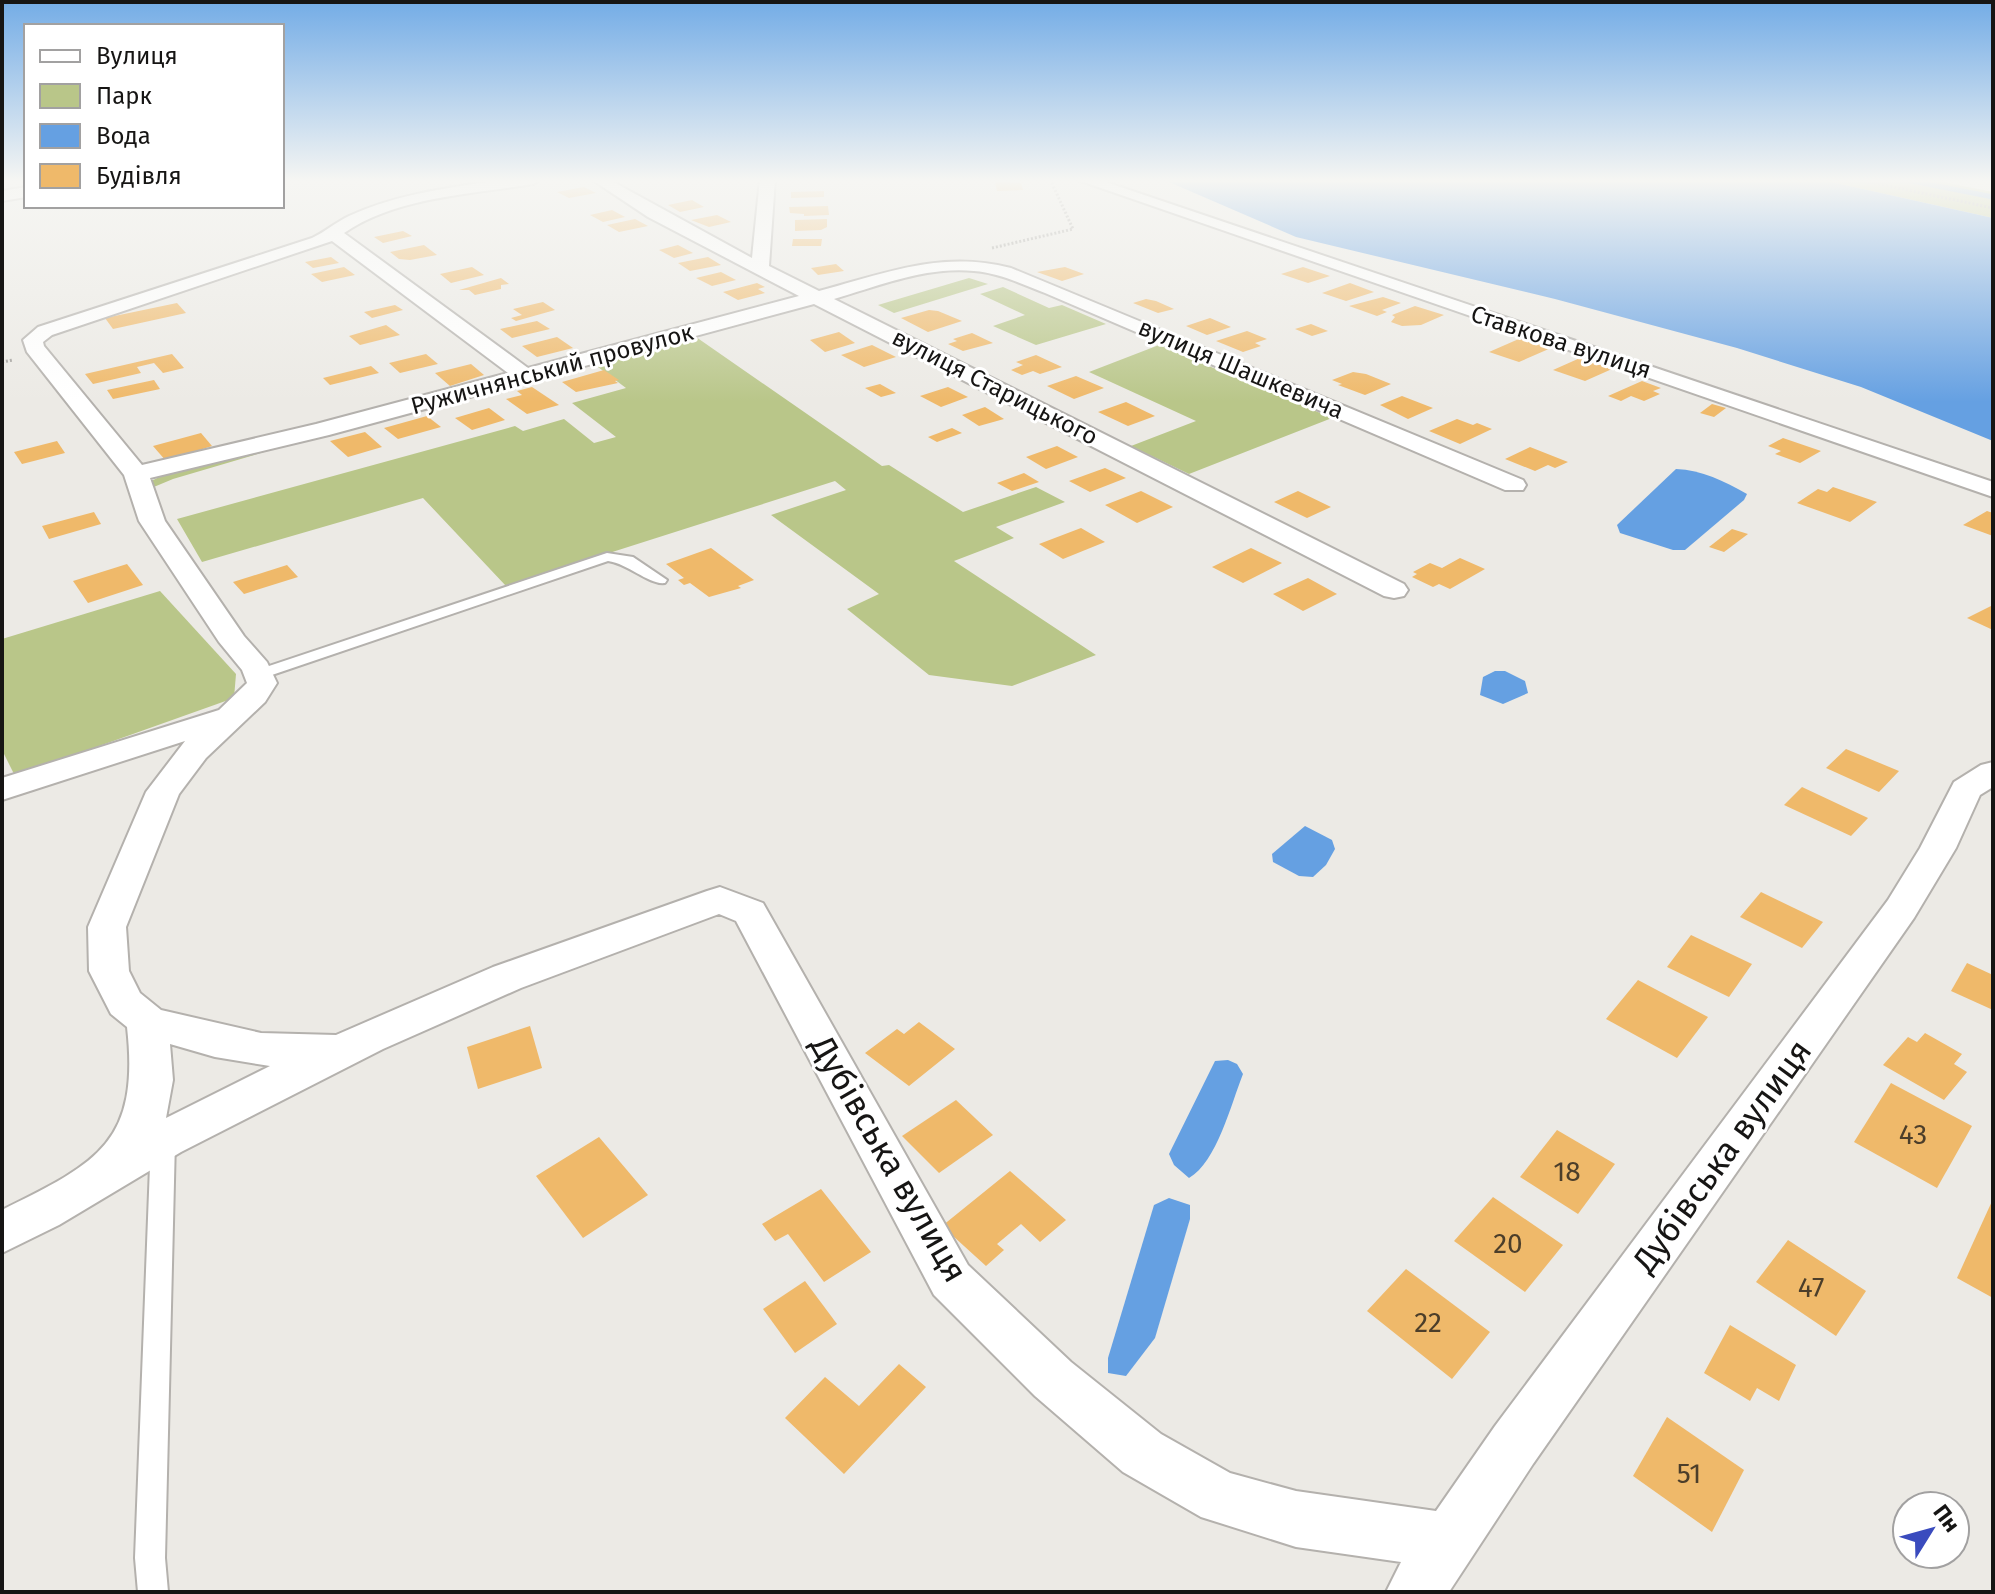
<svg xmlns="http://www.w3.org/2000/svg" width="1995" height="1594" viewBox="0 0 1995 1594" font-family="'Fira Sans',sans-serif">
<style>
.green{fill:#b9c689}
.water{fill:#65a0e2}
.lines{fill:none;stroke-linecap:round;stroke-linejoin:round}
.stream{stroke:#65a0e2;stroke-width:5}
.building{fill:#efb96a}
.service-casing{stroke:#b4b1ad;stroke-width:4}
.minor-casing{stroke:#b4b1ad;stroke-width:4}
.path{stroke:#a4a29e;stroke-width:3;stroke-dasharray:2 2;stroke-linecap:butt}
.service{fill:#fff;fill-rule:evenodd}
.minor{fill:#fff;fill-rule:evenodd}
.labels{text-anchor:middle;dominant-baseline:central;stroke-width:6;stroke-linejoin:round;paint-order:stroke}
.far-street-label{font-size:24px;fill:#161514;stroke:#fff}
.near-number-label{font-size:28px;fill:#4c3e2a}
.near-street-label{font-size:34px;fill:#161514;stroke:#fff}
</style>
<rect width="100%" height="100%" fill="#eceae5"/>
<g class="green">
<path d="M1818 179H1928L1993 192V218Z"/>
<path d="M969 278 988 284 894 313 878 305Z"/>
<path d="M1003 287 1049 308 1062 305 1106 324 1036 345 993 326 1025 315 980 294Z"/>
<path d="M696 337 882 466 889 465 963 512 1036 487 1065 502 996 527 1014 538 954 561 1096 655 1012 686 929 675 847 609 879 594 771 515 846 490 835 481 506 586 423 498 202 562 177 519 515 426 523 431 564 419 594 443 616 437 572 403 626 388 594 364Z"/>
<path d="M1159 345 1332 418 1189 474 1131 446 1196 421 1089 372Z"/>
<path d="M291 444 173 479 149 489 146 484 159 477Z"/>
<path d="M160 591 236 674 234 698 15 776 2 750V639Z"/>
</g>
<g class="water">
<path d="M1162 179H1818L1993 218V441L1861 387 1737 348 1555 299 1296 237Z"/>
<path d="M1676 469C1702 470 1724 481 1747 494L1744 500 1685 550H1673L1620 533 1617 525Z"/>
<path d="M1495 671H1505L1525 681 1528 693 1503 704 1480 695 1483 677Z"/>
<path d="M1305 826 1332 840 1335 849 1326 865 1313 877 1299 876 1273 862 1272 854Z"/>
<path d="M1228 1060 1237 1064 1243 1074C1231 1104 1217 1162 1189 1178L1174 1165 1169 1154 1215 1061Z"/>
<path d="M1169 1198 1190 1205V1219L1155 1338 1126 1376 1108 1373V1358L1154 1205Z"/>
</g>
<g class="lines">
<path class="stream" d="M1902 179 1993 197"/>
</g>
<g class="building">
<path d="M995 181 1021 183 1023 190 997 191Z"/>
<path d="M584 187 596 193 569 198 557 192Z"/>
<path d="M824 191V197L791 198V192Z"/>
<path d="M692 200 704 207 680 212 668 205Z"/>
<path d="M828 206 829 215 804 216V214L790 213 789 207Z"/>
<path d="M612 210 625 217 603 222 590 215Z"/>
<path d="M717 215 731 222 709 227 691 220Z"/>
<path d="M635 219 648 226 619 232 607 225Z"/>
<path d="M827 219V227L821 230 795 231V220Z"/>
<path d="M403 231 412 236 383 243 374 237Z"/>
<path d="M793 239H822L821 246H792Z"/>
<path d="M424 245 437 255 410 260 399 259 390 252Z"/>
<path d="M678 245 693 253 674 258 659 250Z"/>
<path d="M331 257 339 263 313 268 305 262Z"/>
<path d="M708 257 721 265 690 271 678 263Z"/>
<path d="M836 264 844 271 818 275 811 268Z"/>
<path d="M344 267 355 275 322 282 311 274Z"/>
<path d="M472 267 484 275 451 283 440 274Z"/>
<path d="M1065 267 1084 274 1062 281 1037 272Z"/>
<path d="M1303 267 1330 276 1308 283 1281 274Z"/>
<path d="M721 272 736 280 712 286 696 278Z"/>
<path d="M501 278 509 284 501 285V289L475 295 469 290H459Z"/>
<path d="M757 283 765 287 758 289 765 293 738 300 723 292Z"/>
<path d="M1350 283 1374 292 1346 301 1322 293Z"/>
<path d="M1383 297 1401 303 1382 310 1387 312 1377 316 1349 306Z"/>
<path d="M1146 299 1156 301 1174 309 1158 313 1133 303Z"/>
<path d="M543 302 555 310 516 321 511 318 522 315 513 309Z"/>
<path d="M177 303 186 313 113 329 105 318Z"/>
<path d="M395 305 403 310 372 318 364 312Z"/>
<path d="M1415 306 1444 315 1421 325 1402 326 1391 322 1395 317 1392 315Z"/>
<path d="M929 310 938 311 962 321 928 332 901 318Z"/>
<path d="M1210 318 1231 327 1207 335 1186 326Z"/>
<path d="M537 321 550 329 512 338 500 329Z"/>
<path d="M1311 324 1328 331 1312 336 1295 329Z"/>
<path d="M386 325 400 335 360 345 349 336Z"/>
<path d="M1247 331 1267 339 1255 343 1261 346 1243 352 1216 341Z"/>
<path d="M839 332 855 343 825 352 810 340Z"/>
<path d="M972 333 993 343 963 351 948 344 957 341 953 339Z"/>
<path d="M557 337 573 348 537 357 522 346Z"/>
<path d="M1521 338 1551 348 1519 362 1489 352Z"/>
<path d="M872 345 896 357 864 367 841 355Z"/>
<path d="M172 354 184 368 163 373 154 363 137 367 141 373 93 384 85 374Z"/>
<path d="M426 354 438 364 400 373 389 363Z"/>
<path d="M1036 355 1062 367 1040 374 1033 371 1022 375 1011 370 1023 365 1016 362Z"/>
<path d="M1580 358 1612 369 1585 381 1553 370Z"/>
<path d="M471 364 484 375 450 386 435 373Z"/>
<path d="M371 366 379 373 330 385 323 378Z"/>
<path d="M604 370 619 380 615 381 618 383 576 392 562 382Z"/>
<path d="M1353 372 1366 374 1391 384 1365 395 1338 385 1342 384 1332 380Z"/>
<path d="M1076 376 1104 388 1074 399 1047 386Z"/>
<path d="M154 380 160 389 113 399 107 390Z"/>
<path d="M1642 381 1661 388 1653 391 1660 394 1644 401 1631 396 1621 401 1608 396Z"/>
<path d="M880 384 896 393 881 397 865 388Z"/>
<path d="M532 387 559 405 527 414 506 399 522 395 517 391Z"/>
<path d="M948 387 968 397 941 407 920 396Z"/>
<path d="M1402 396 1433 408 1408 419 1380 405Z"/>
<path d="M1126 402 1155 416 1128 426 1098 412Z"/>
<path d="M1712 404 1726 408 1714 417 1700 413Z"/>
<path d="M985 407 1004 419 979 426 962 415Z"/>
<path d="M489 408 505 420 472 430 455 418Z"/>
<path d="M427 416 441 427 398 439 384 428Z"/>
<path d="M1457 419 1473 425 1477 423 1492 429 1460 444 1429 431Z"/>
<path d="M952 428 962 433 937 442 928 437Z"/>
<path d="M365 432 382 447 348 457 330 441Z"/>
<path d="M201 433 212 446 166 461 153 446Z"/>
<path d="M1783 438 1821 451 1800 463 1775 454 1781 451 1768 446Z"/>
<path d="M57 441 65 453 22 464 14 452Z"/>
<path d="M1057 446 1078 457 1046 469 1026 457Z"/>
<path d="M1530 447 1568 462 1555 468 1548 465 1535 471 1505 459Z"/>
<path d="M1105 468 1126 478 1090 492 1069 481Z"/>
<path d="M1024 473 1039 482 1012 491 997 483Z"/>
<path d="M1833 487 1877 502 1850 522 1797 503 1818 489 1827 492Z"/>
<path d="M1141 491 1173 507 1137 523 1105 505Z"/>
<path d="M1298 491 1331 507 1307 518 1274 502Z"/>
<path d="M1987 511 1993 513V536L1963 525Z"/>
<path d="M94 512 101 524 49 539 42 526Z"/>
<path d="M1081 528 1105 542 1063 559 1039 544Z"/>
<path d="M1732 529 1748 534 1724 552 1709 547Z"/>
<path d="M711 548 754 580 738 586 741 588 709 597 690 583 684 585 678 580 684 578 666 564Z"/>
<path d="M1251 548 1282 563 1243 583 1212 567Z"/>
<path d="M1460 558 1485 569 1450 589 1439 584 1433 587 1412 577 1417 574 1413 572 1430 563 1442 568Z"/>
<path d="M127 564 143 585 88 603 73 581Z"/>
<path d="M287 565 298 577 244 594 233 582Z"/>
<path d="M1308 578 1337 594 1303 611 1273 594Z"/>
<path d="M1993 605V630L1967 618Z"/>
<path d="M1846 749 1899 771 1879 792 1826 768Z"/>
<path d="M1802 787 1868 818 1851 836 1784 805Z"/>
<path d="M1761 892 1823 922 1802 948 1740 917Z"/>
<path d="M1691 935 1752 964 1729 997 1667 967Z"/>
<path d="M1967 963 1993 975V1010L1951 991Z"/>
<path d="M1638 980 1708 1017 1677 1058 1606 1019Z"/>
<path d="M919 1022 955 1049 909 1086 865 1053 897 1029 904 1034Z"/>
<path d="M530 1026 542 1068 478 1089 467 1047Z"/>
<path d="M1925 1033 1962 1054 1954 1064 1967 1072 1944 1100 1883 1065 1908 1037 1917 1042Z"/>
<path d="M1891 1083 1972 1126 1937 1188 1854 1142Z"/>
<path d="M956 1100 993 1135 939 1173 902 1136Z"/>
<path d="M1557 1130 1615 1164 1578 1214 1520 1177Z"/>
<path d="M599 1137 648 1195 583 1238 536 1176Z"/>
<path d="M1010 1171 1066 1220 1040 1242 1021 1224 997 1244 1004 1250 986 1266 942 1226Z"/>
<path d="M821 1189 871 1252 824 1282 788 1234 775 1241 762 1224Z"/>
<path d="M1493 1197 1563 1245 1525 1292 1454 1241Z"/>
<path d="M1993 1199V1298L1957 1278Z"/>
<path d="M1788 1240 1866 1291 1836 1336 1756 1282Z"/>
<path d="M1406 1269 1490 1332 1452 1379 1367 1311Z"/>
<path d="M805 1281 837 1324 795 1353 763 1309Z"/>
<path d="M1730 1325 1796 1365 1779 1401 1757 1388 1750 1401 1704 1373Z"/>
<path d="M899 1364 926 1387 844 1474 785 1418 825 1377 859 1406Z"/>
<path d="M1667 1417 1744 1470 1712 1532 1633 1476Z"/>
</g>
<g class="lines">
<g class="service-casing">
<g id="service">
<path d="M607 553 633 557 667 580 665 583C649 585 629 564 608 561L266 677 260 679 252 674 254 671Z"/>
<path d="M163 1130 171 1133 175 1140 165 1558 168 1592H138L135 1558 151 1140 155 1133Z"/>
</g>
</g>
<g class="minor-casing">
<g id="minor">
<path d="M507 179H541L533 184C472 194 396 197 344 233L528 368 799 296 648 217 591 179H608L752 258 760 179H775L769 266 819 291C886 273 942 250 1011 268L1523 480 1526 485 1523 490H1505L1045 293C1022 284 999 273 974 271 927 266 878 286 834 299L1404 584 1408 590 1404 596 1394 598 1384 596 814 304 329 435 150 478 165 521 244 636 267 662 277 683 265 702 206 758 179 794 126 927 129 971 140 993 161 1010 261 1033 336 1035 493 967 707 891 720 887 763 903 968 1265 1071 1362 1161 1434 1230 1473 1296 1491 1436 1511 1495 1426 1888 900 1920 848 1954 782 1981 765 1993 762V787L1980 795 1956 848 1914 918 1533 1464 1449 1592H1386L1401 1562 1296 1547 1201 1517 1123 1472 1035 1396 934 1295 736 921 719 914 521 988 383 1049 181 1152 59 1225 2 1253V1210C97 1163 140 1143 127 1027L111 1014 89 971 88 927 146 792 185 741 2 800V778L219 710 247 683 242 670 219 642 139 521 124 475 27 352 23 340 38 327 312 238C325 232 336 222 349 216 398 193 455 187 507 179ZM332 241 508 373 316 424 142 465 44 346 43 342 52 335ZM170 1044 215 1057 270 1066 166 1118 173 1080Z"/>
<path d="M1075 179H1097L1993 482V497Z"/>
<path d="M26 187V197L2 201V191Z"/>
</g>
</g>
<g class="path">
<path d="M1855 179 1993 208"/>
<path d="M992 248 1073 229 1050 179"/>
<path d="M2 362 13 360"/>
</g>
<use href="#service" class="service"/>
<use href="#minor" class="minor"/>
</g>
<linearGradient id="sky" x2="0" y2="1"><stop stop-color="#73ace6"/><stop offset="0.45" stop-color="#f6f6f3"/><stop offset="1" stop-color="#f6f6f3" stop-opacity="0"/></linearGradient>
<rect width="1995" height="402" fill="url(#sky)"/>
<g class="labels">
<g class="far-street-label">
<text transform="translate(1561 342) rotate(18)">Ставкова вулиця</text>
<text transform="translate(552 369) rotate(-15)">Ружичнянський провулок</text>
<text transform="translate(1241 369) rotate(23)">вулиця Шашкевича</text>
<text transform="translate(995 387) rotate(27)">вулиця Старицького</text>
</g>
<g class="near-number-label">
<text x="1913" y="1134">43</text>
<text x="1567" y="1171">18</text>
<text x="1508" y="1243">20</text>
<text x="1811" y="1287">47</text>
<text x="1428" y="1322">22</text>
<text x="1689" y="1473">51</text>
</g>
<g class="near-street-label">
<text transform="translate(1722 1156) rotate(-54)">Дубівська вулиця</text>
<text transform="translate(889 1159) rotate(60)">Дубівська вулиця</text>
</g>
</g>
<rect width="1995" height="1594" fill="none" stroke="#161514" stroke-width="8"/>
<rect x="24" y="24" width="260" height="184" fill="#ffffff" stroke="#a2a1a1" stroke-width="2"/>
<rect x="40" y="50" width="40" height="12" fill="#ffffff" stroke="#a2a1a1" stroke-width="2"/>
<text x="96" y="64" font-size="24" fill="#161514">Вулиця</text>
<rect x="40" y="84" width="40" height="24" fill="#b9c689" stroke="#a2a1a1" stroke-width="2"/>
<text x="96" y="104" font-size="24" fill="#161514">Парк</text>
<rect x="40" y="124" width="40" height="24" fill="#65a0e2" stroke="#a2a1a1" stroke-width="2"/>
<text x="96" y="144" font-size="24" fill="#161514">Вода</text>
<rect x="40" y="164" width="40" height="24" fill="#efb96a" stroke="#a2a1a1" stroke-width="2"/>
<text x="96" y="184" font-size="24" fill="#161514">Будівля</text>
<g transform="translate(1931 1530) rotate(53)"><circle r="38" fill="#ffffff" stroke="#a2a1a1" stroke-width="2"/>
<path d="M0-6L14 30L0 20L-14 30Z" fill="#3a4bbe"/>
<text y="-12" font-size="22" font-weight="bold" text-anchor="middle" fill="#161514">Пн</text>
</g>
</svg>
